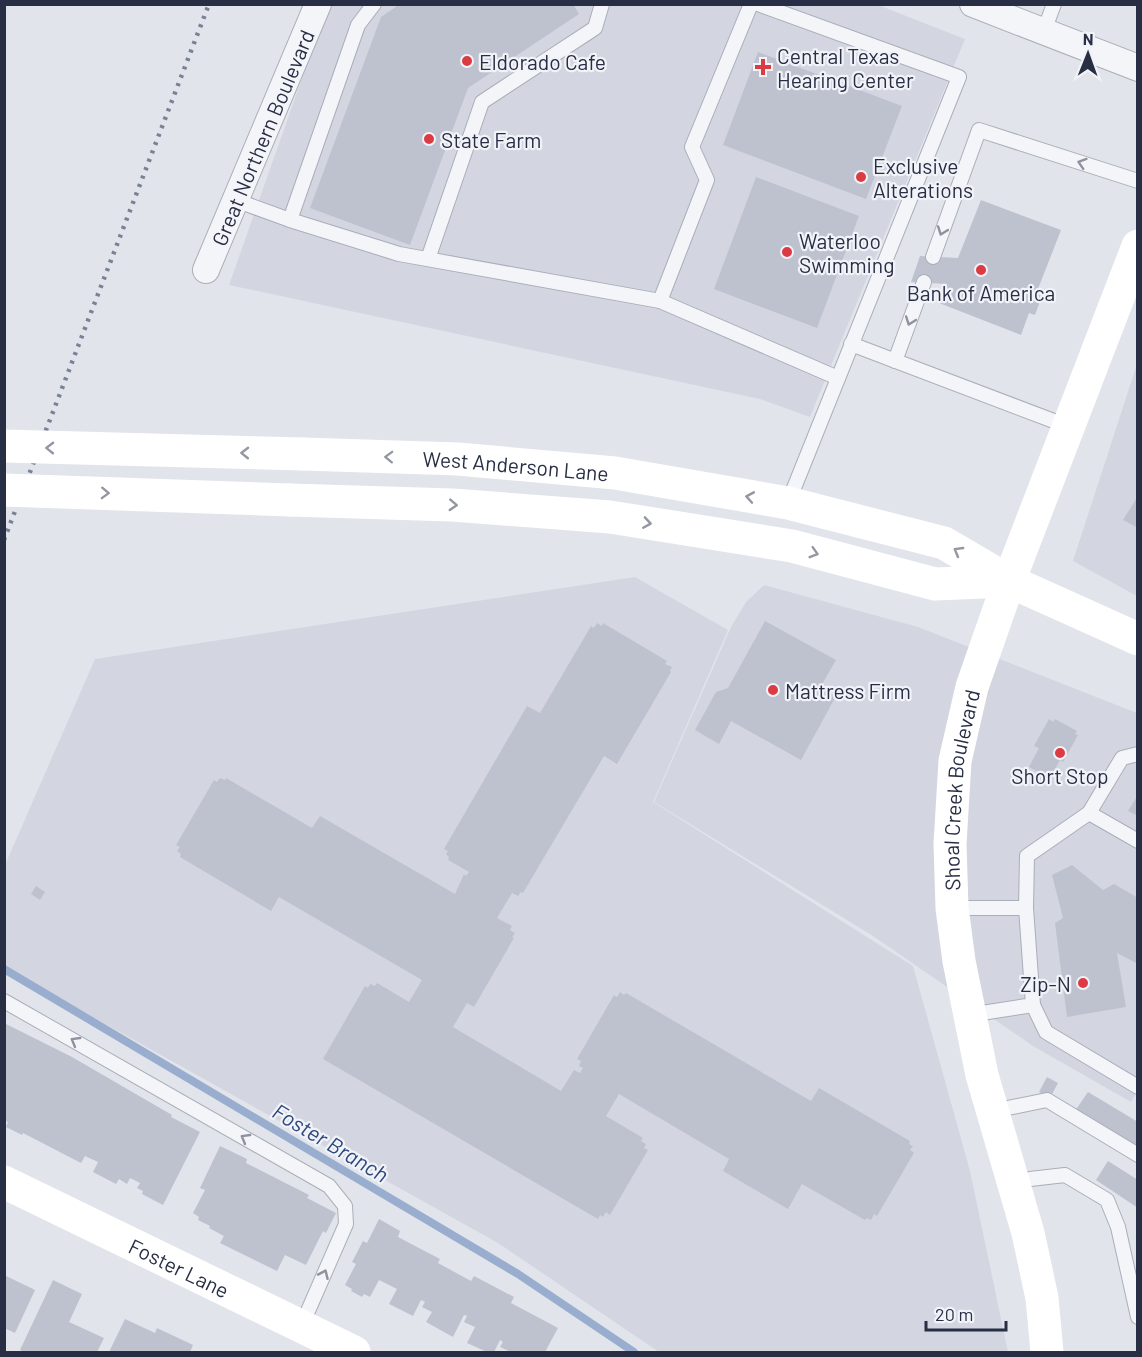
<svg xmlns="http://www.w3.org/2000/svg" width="1142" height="1357" viewBox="0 0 1142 1357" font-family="Barlow,sans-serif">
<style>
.built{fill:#d3d6e0}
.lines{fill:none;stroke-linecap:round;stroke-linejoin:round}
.stream{stroke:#99adce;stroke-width:8}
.building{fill:#bec2ce}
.lane-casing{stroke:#aaaeb9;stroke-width:16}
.street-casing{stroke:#aaaeb9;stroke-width:28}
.lane{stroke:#f4f5f9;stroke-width:14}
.street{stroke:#f4f5f9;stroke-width:26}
.secondary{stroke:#fff;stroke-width:33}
.rail{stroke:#798196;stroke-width:4.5;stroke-dasharray:3 6;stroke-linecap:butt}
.secondary-bridge{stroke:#fff;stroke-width:33}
.oneway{stroke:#8e929f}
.oneway2{stroke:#9497a2}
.poi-dot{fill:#db3b42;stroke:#f1f3f8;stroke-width:2}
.labels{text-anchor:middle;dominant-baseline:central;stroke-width:4.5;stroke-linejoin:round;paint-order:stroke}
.poi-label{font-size:21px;fill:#282f45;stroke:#f1f3f8;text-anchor:start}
.street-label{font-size:21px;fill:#282f45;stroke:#f1f3f8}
.water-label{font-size:22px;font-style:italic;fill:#2d487d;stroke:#f1f3f8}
</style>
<rect width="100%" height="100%" fill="#e1e4eb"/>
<g class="built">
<path d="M328 5H878L965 39 810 417 760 399 229 285Z"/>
<path d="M1137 364V596L1073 561Z"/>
<path d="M635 577 728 630 653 802 913 966 970 1171 1008 1352H659L498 1243 5 968V865L95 659Z"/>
<path d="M764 585 918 627 1137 713 1138 1090 1131 1102 1033 1046 873 936 654 802 731 627 746 602Z"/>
</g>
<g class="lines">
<path class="stream" d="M4 969 518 1274 634 1352"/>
</g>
<g class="building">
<path d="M400 4H573L579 14 468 88 410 245 310 208 381 17Z"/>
<path d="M758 52 902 106 866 199 723 145Z"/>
<path d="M756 177 859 216 817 328 714 289Z"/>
<path d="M981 200 1061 230 1036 294 1042 296 1035 315 1029 313 1021 335 939 303 947 284 911 282 920 256 958 258Z"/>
<path d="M1138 496V528L1123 520Z"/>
<path d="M765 621 836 660 820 688 836 696 801 760 731 721 719 744 695 730 716 692 728 688Z"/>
<path d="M597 623 602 626 603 623 667 661 665 664 672 667 670 671 671 672 617 764 604 756 523 893 521 892 518 896 512 893 497 918 512 926 510 930 515 933 512 937 514 938 474 1007 467 1003 453 1027 561 1091 574 1070 580 1073 583 1068 579 1066 581 1061 577 1059 614 995 617 997 620 992 624 995 626 993 811 1101 819 1088 910 1141 909 1144 913 1146 910 1150 914 1153 877 1216 874 1214 871 1220 867 1218 865 1220 802 1184 788 1209 723 1171 729 1159 619 1094 606 1116 643 1138 641 1141 646 1144 644 1148 648 1150 610 1215 606 1212 603 1217 600 1215 598 1219 323 1059 365 986 368 988 370 984 375 986 377 983 409 1002 422 980 279 897 271 911 180 857 181 854 177 851 180 847 176 845 214 780 217 782 220 778 225 780 226 778 312 828 320 816 455 894 464 874 466 876 469 872 448 860 449 857 446 854 448 851 444 849 527 706 540 713 591 626 594 628Z"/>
<path d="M1049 719 1053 722 1055 719 1057 720 1077 731 1075 734 1078 735 1063 762 1060 760 1050 778 1029 767 1039 748 1034 746Z"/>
<path d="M1138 795V816L1128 811Z"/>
<path d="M1072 865 1103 890 1114 884 1138 898V964L1117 953 1126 1007 1067 1017 1055 923 1063 918 1052 875Z"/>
<path d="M36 886 45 892 40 900 31 894Z"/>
<path d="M4 1023 72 1057 172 1115 171 1117 200 1132 163 1205 142 1194 143 1191 137 1188 140 1183 130 1178 127 1184 119 1179 116 1184 93 1172 98 1162 85 1156 81 1163 23 1133 22 1135 6 1127 8 1122 4 1120Z"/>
<path d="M1047 1077 1058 1083 1050 1098 1039 1092Z"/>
<path d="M1088 1092 1138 1122V1149L1075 1111Z"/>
<path d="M220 1146 247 1159 246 1163 309 1195 307 1198 336 1213 326 1233 323 1231 306 1265 285 1255 277 1271 220 1243 224 1236 209 1228 210 1226 198 1220 199 1217 193 1213 205 1190 200 1188Z"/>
<path d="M1108 1161 1138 1180V1208L1096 1180Z"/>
<path d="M379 1219 400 1231 398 1237 440 1259 438 1263 471 1281 474 1276 514 1297 511 1303 558 1328 545 1352H511L500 1347 503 1342 500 1340 494 1352H487L467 1343 475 1327 464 1322 467 1316 464 1315 453 1337 426 1322 432 1312 422 1307 425 1302 421 1300 413 1316 389 1304 397 1289 379 1280 370 1297 364 1294 362 1297 351 1291 352 1289 345 1285 356 1264 352 1262 363 1241 367 1243Z"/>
<path d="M4 1275 35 1290 15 1333 4 1328Z"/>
<path d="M53 1280 82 1294 69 1322 104 1338 97 1352H25L20 1350Z"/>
<path d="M125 1319 155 1333 157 1328 193 1345 190 1352H109Z"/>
</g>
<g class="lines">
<g class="lane-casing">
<g id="lane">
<path d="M758 4 959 77 788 503"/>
<path d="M1044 31 1054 4"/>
<path d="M235 200 290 220 399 254 660 301 838 378"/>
<path d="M290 220 358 25 374 4"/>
<path d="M933 257 979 130 1138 181"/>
<path d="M428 259 482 102 595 28 602 4"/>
<path d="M660 301 707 180 692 147 751 4"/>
<path d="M851 344 1067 426"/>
<path d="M895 361 924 282"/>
<path d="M1089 813 1138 841"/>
<path d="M952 908H1026L1033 1005 969 1015"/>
<path d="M1026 908 1027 856 1089 813 1122 758 1138 754"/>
<path d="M4 1001 329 1186 345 1206 346 1224 301 1327"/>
<path d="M1033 1005 1046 1032 1138 1087"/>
<path d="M993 1111 1047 1100 1138 1155"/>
<path d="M1013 1181 1065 1175 1107 1200 1118 1227 1138 1317"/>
</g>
</g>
<g class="street-casing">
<g id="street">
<path d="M973 4 1138 68"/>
<path id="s1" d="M206 270 318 4"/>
</g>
</g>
<use href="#lane" class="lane"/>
<use href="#street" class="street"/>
<g class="secondary">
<path id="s2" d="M303 454 458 459 615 473 788 503 944 543 1009 581 1138 639"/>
<path d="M290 500 452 505 610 517 792 546 935 584 1009 581"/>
<path id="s3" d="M4 1182 354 1352"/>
<path id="s4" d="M1047 1352 1042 1298 1028 1233 982 1075 959 961 952 908 950 844 955 761 972 687 1009 581 1138 246"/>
</g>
<path class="rail" d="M4 540 209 4"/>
<g class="secondary-bridge">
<path d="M4 446 303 454"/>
<path d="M4 490 290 500"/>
</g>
</g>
<defs><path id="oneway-chevron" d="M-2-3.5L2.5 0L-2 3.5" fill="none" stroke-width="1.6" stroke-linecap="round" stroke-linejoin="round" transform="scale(1.5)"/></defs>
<g class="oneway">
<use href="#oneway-chevron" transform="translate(1082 163) rotate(-162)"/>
<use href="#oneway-chevron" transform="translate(942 231) rotate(110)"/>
<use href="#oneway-chevron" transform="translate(910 321) rotate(110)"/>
<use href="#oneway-chevron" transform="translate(75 1041) rotate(-150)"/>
<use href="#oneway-chevron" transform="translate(245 1138) rotate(-150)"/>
<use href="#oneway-chevron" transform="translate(324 1274) rotate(-66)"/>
</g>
<g class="oneway2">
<use href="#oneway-chevron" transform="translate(50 448) rotate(-179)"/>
<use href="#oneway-chevron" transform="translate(245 453) rotate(-179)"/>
<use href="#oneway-chevron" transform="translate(389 457) rotate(-178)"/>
<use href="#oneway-chevron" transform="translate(105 493) rotate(2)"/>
<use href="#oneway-chevron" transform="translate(750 497) rotate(-170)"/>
<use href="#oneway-chevron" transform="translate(453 505) rotate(3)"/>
<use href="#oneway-chevron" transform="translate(647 523) rotate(9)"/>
<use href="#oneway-chevron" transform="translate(958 551) rotate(-150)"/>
<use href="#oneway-chevron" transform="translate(814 553) rotate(17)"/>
</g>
<g class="poi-dot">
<circle cx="467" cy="61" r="6"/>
<path d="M760 58h6v6h6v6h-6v6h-6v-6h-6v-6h6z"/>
<circle cx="429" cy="139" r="6"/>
<circle cx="861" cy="177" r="6"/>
<circle cx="787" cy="252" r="6"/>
<circle cx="981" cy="270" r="6"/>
<circle cx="773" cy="690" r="6"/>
<circle cx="1060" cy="753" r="6"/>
<circle cx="1083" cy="983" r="6"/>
</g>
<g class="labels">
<g class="poi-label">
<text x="777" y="55">Central Texas<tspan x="777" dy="24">Hearing Center</tspan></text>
<text x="479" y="61">Eldorado Cafe</text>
<text x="441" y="139">State Farm</text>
<text x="873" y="165">Exclusive<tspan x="873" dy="24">Alterations</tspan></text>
<text x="799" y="240">Waterloo<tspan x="799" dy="24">Swimming</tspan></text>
<text x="981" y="292" text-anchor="middle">Bank of America</text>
<text x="785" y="690">Mattress Firm</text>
<text x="1060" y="775" text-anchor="middle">Short Stop</text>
<text x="1071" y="983" text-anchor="end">Zip-N</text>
</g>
<g class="street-label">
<text stroke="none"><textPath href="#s1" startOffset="144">Great Northern Boulevard</textPath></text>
<text stroke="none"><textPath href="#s2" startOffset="213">West Anderson Lane</textPath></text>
<text stroke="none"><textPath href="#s4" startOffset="574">Shoal Creek Boulevard</textPath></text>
<text stroke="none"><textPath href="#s3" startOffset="195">Foster Lane</textPath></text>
</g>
<g class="water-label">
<text transform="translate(331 1142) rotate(31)">Foster Branch</text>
</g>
</g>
<rect width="1142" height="1357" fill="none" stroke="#282f45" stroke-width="12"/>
<g transform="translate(1088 54) rotate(1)" stroke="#f1f3f8" stroke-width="4.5" paint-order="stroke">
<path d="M0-4.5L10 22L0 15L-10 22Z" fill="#282f45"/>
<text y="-9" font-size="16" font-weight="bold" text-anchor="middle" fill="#282f45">N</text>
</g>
<path d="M926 1321v9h80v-9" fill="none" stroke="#282f45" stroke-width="3"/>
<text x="935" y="1321" font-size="18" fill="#282f45" stroke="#f1f3f8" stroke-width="4.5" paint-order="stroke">20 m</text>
</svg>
